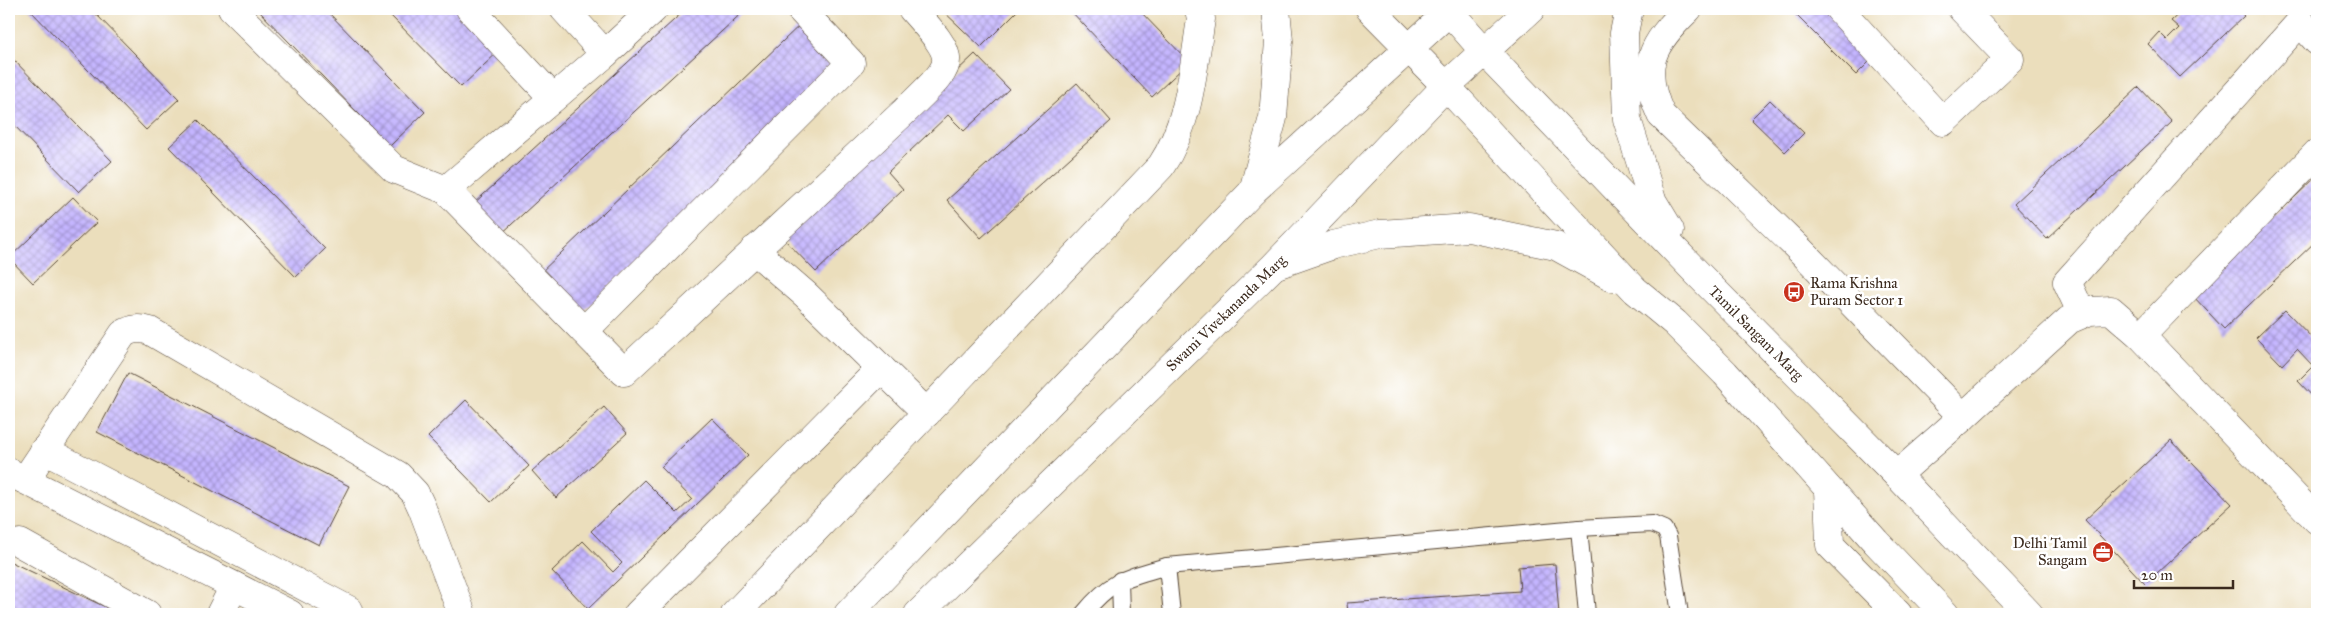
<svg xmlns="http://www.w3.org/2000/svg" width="2326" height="623" viewBox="0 0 2326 623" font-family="'IM FELL Great Primer',serif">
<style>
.building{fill:url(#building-cross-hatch)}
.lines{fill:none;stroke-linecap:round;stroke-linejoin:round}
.service-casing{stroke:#554536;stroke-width:18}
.minor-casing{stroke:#554536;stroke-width:29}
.tertiary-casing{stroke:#554536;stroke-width:29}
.service{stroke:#fff;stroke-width:16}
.minor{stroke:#fff;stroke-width:28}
.tertiary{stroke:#fff;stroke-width:28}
.labels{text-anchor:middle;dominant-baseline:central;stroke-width:5;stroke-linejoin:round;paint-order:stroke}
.poi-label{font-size:15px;fill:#3b2a1e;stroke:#fff;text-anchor:start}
.street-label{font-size:15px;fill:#3b2a1e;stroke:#fff}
</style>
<defs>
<pattern id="building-cross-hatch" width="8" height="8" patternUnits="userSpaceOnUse" patternTransform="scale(1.25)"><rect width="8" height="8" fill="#c4b5ff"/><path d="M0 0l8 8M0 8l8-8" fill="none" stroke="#a093ce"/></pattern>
</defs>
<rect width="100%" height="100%" fill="#fff"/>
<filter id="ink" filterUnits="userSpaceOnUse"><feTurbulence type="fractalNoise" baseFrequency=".02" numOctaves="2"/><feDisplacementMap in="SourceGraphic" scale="10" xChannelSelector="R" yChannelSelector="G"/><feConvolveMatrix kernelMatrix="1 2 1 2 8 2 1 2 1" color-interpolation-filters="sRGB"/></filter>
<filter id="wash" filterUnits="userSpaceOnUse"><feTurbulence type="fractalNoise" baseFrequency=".0096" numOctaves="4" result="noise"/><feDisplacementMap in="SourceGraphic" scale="20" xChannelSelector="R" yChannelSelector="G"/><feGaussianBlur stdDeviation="1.12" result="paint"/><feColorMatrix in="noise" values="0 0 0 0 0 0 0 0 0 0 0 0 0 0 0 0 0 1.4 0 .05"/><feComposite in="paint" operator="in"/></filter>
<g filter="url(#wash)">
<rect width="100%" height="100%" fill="#ebdebc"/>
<g id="blocks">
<g class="building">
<path d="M29 9H91L179 99 146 130Z"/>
<path d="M257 9H325L425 112 390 146Z"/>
<path d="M384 9H463L502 48 461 87Z"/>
<path d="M686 9H746L499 236 471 206Z"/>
<path d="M941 9H1019L981 47Z"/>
<path d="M1069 9H1138L1189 62 1152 97Z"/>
<path d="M1790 9H1827L1874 57 1856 75Z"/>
<path d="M2184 9 2194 11 2197 9H2237L2244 16 2180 77 2148 44 2159 32 2167 40 2179 28 2171 21Z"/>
<path d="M804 21 844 63 579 316 539 274Z"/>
<path d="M975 54 1009 89 964 131 948 115 888 172 903 189 816 272 782 237Z"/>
<path d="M9 55 112 161 79 192 9 120Z"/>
<path d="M1077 83 1111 121 981 238 947 200Z"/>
<path d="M2139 87 2172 122 2047 239 2014 204Z"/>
<path d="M1770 100 1804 133 1785 152 1751 119Z"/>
<path d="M198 120 325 249 296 277 169 147Z"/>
<path d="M2317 176V240L2224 329 2192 295Z"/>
<path d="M73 197 97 222 33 283 9 258Z"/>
<path d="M2285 310 2317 343V401L2298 381 2313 366 2297 349 2282 365 2256 338Z"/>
<path d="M128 373 349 486 319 545 97 432Z"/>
<path d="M466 400 529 466 491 502 428 437Z"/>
<path d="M604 407 627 433 556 498 532 471Z"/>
<path d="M712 418 748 455 588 609 552 571 583 541 613 572 622 563 591 531 644 480 677 513 692 499 661 467Z"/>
<path d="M2171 440 2232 504 2145 584 2085 520Z"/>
<path d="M9 561 120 614H9Z"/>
<path d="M1555 564 1559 614H1348L1347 603 1520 591 1518 567Z"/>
</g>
</g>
</g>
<g filter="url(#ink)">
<use href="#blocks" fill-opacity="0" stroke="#554536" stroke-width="1"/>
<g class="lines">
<g class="service-casing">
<g id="service">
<path d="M1579 528 1587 614"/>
<path d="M1167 566 1172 614"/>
<path d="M1120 580 1121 614"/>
<path d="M1083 614C1112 579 1125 578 1167 566L1579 528 1652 524 1664 529 1668 536 1680 614"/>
</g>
</g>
<g class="minor-casing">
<g id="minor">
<path d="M232 9 394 169 446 190 624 372 905 111C956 61 961 64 912 9"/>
<path d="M470 9 553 98"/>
<path d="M564 9 605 54"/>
<path d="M1688 9C1651 45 1639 66 1661 115L1800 250 1963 417"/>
<path d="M1839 9 1943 122 2010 59 1962 9"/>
<path d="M446 190 605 54 654 9"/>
<path d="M754 250 806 295 927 413"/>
<path d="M2082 314 2067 282 2300 22 2317 41"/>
<path d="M584 331 851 63 800 9"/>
<path d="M2141 336 2317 153"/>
<path d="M44 450 349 610 347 614"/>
<path d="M9 472 290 614"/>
<path d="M1897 475 1963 417 2069 320 2090 311 2111 310 2141 336 2317 520"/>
<path d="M25 480 123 334C133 328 139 328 150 331L398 475 415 493 422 508 462 614"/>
<path d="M20 543 147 614"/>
<path d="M220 614 234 586"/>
<path d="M638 614 881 368"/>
<path d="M735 614 1161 166C1190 123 1193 69 1201 19L1199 9"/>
</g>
</g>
<g class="tertiary-casing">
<g id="tertiary">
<path d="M1370 9 1446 86 1635 290 1675 323 1725 373 1876 542 1945 614"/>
<path d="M1447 9 1484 51 1697 273 1897 475 2029 614"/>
<path d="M1629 9 1624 33 1627 119 1652 200 1670 230"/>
<path d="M1253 191 1273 118 1279 41 1276 9"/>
<path d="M1279 264 1333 245 1380 234 1469 228 1556 246 1614 278"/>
<path d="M1828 489 1830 545 1898 614"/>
<path d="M848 614 1253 191 1452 9"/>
<path d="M918 614 1275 265 1446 86 1531 9"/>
</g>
</g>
<use href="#service" class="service"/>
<use href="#minor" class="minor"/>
<use href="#tertiary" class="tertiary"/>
</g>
</g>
<defs>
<g id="bus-disc" transform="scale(1.125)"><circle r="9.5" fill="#c8321e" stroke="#fff"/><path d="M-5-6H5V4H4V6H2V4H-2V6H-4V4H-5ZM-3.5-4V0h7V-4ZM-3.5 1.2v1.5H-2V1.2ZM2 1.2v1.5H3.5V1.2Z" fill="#fff"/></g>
<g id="office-disc" transform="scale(1.125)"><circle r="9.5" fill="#c8321e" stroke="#fff"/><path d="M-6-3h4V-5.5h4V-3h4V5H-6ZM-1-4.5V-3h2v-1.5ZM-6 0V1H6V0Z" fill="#fff"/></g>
</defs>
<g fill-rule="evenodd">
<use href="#bus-disc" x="1794" y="292"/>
<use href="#office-disc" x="2103" y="552"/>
</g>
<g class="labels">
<g class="poi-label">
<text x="1810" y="283">Rama Krishna<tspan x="1810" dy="17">Puram Sector 1</tspan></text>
<text x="2087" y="543" text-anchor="end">Delhi Tamil<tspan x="2087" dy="17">Sangam</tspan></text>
</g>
<g class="street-label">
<text transform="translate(1226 313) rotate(-44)">Swami Vivekananda Marg</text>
<text transform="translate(1756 333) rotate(45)">Tamil Sangam Marg</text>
</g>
</g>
<rect width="2326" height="623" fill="none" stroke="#fff" stroke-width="30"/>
<path d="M2134 580v8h99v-8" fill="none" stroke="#3b2a1e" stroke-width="2.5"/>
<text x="2141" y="580" font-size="15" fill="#3b2a1e" stroke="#ffffff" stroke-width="4" paint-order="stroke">20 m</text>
</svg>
